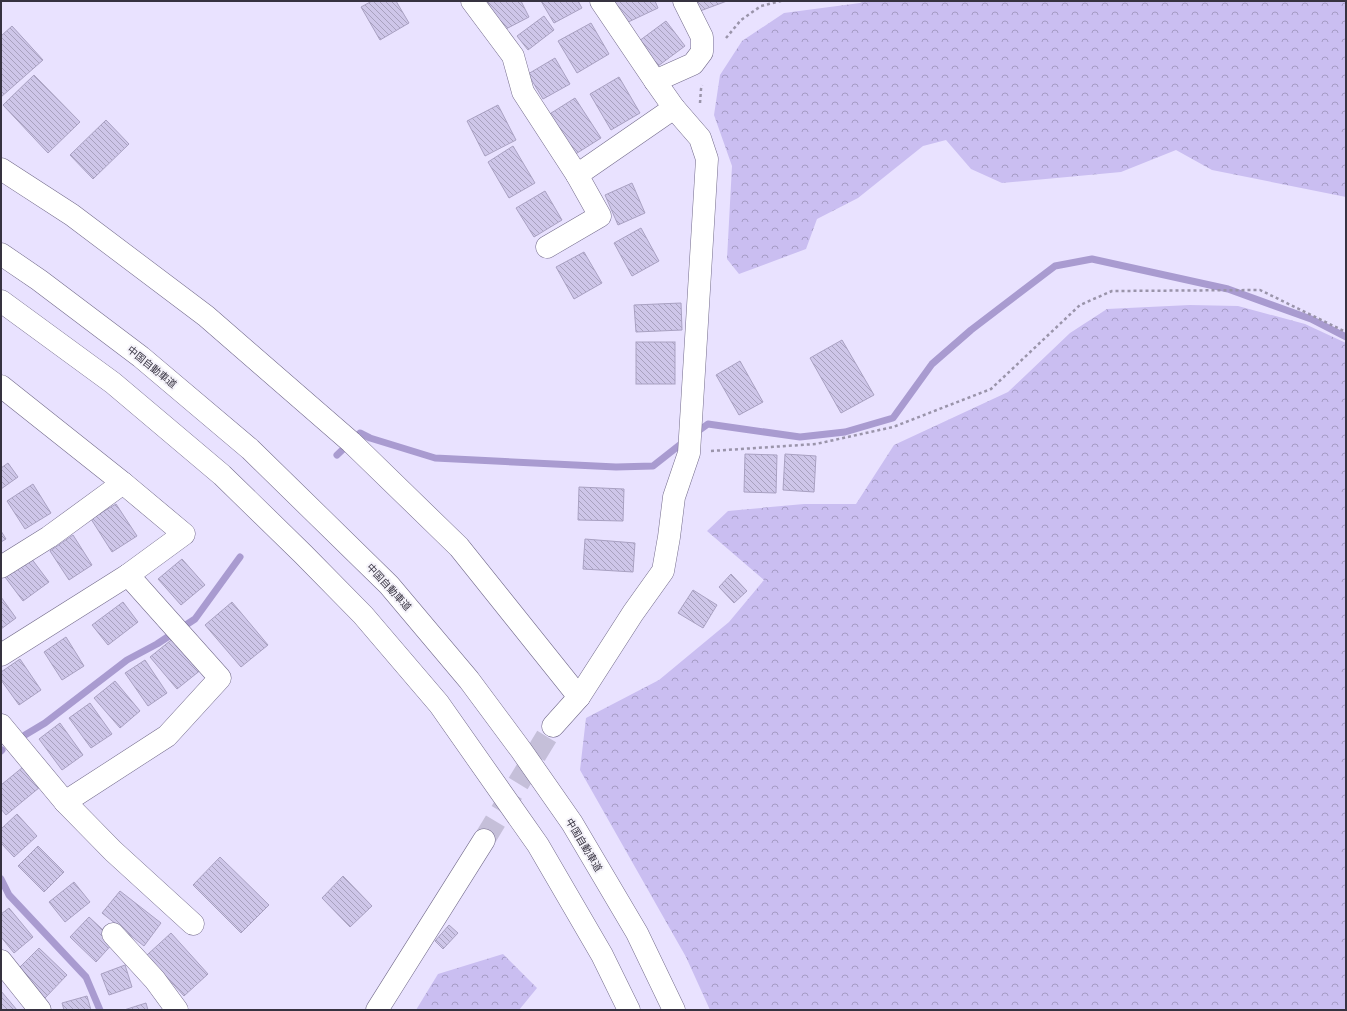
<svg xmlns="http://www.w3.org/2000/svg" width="1347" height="1011" viewBox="0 0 1347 1011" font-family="Helvetica,'Noto Sans JP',sans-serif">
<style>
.forest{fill:url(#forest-crowns)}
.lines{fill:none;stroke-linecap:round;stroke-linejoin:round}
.stream{stroke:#a99bd0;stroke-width:7}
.building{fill:url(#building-back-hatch);stroke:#a9a1c2}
.minor-tunnel{stroke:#c5bfd9;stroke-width:22;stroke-dasharray:22 11;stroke-linecap:butt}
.minor-casing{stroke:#736b8b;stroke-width:23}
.highway-casing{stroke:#736b8b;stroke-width:23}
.path{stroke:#9a94aa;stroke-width:2.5;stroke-dasharray:3 3;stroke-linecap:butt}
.minor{stroke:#fff;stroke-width:22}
.highway{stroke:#fff;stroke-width:22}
.labels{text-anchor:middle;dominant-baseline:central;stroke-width:4;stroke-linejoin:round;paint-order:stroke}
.street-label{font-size:10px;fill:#363240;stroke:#f5f3fa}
</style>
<defs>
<pattern id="forest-crowns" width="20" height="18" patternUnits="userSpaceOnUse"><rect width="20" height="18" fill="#cabef1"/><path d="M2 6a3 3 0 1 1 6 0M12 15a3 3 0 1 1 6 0" fill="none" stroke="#a59bc5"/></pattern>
<pattern id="building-back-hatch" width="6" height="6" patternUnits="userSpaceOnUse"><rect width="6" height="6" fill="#cec6e9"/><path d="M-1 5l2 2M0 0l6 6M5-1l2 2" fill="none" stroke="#a8a1be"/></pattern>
</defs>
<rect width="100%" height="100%" fill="#e9e2ff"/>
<g class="forest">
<path d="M864 1H1346V197L1212 170 1176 150 1121 172 1002 183 971 169 946 140 923 146 858 198 817 219 806 249 739 274 727 259 732 166 714 115 720 75 742 41 784 13 860 3Z"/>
<path d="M1190 305 1238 306 1305 324 1346 343V1010H710L686 957 580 770 586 718 659 680 729 622 764 580 707 531 728 511 804 504H856L894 445 1008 392 1070 333 1107 309Z"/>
<path d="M503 954 537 988 519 1010H416L438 974Z"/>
</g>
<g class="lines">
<g class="stream">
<path d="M694 434 708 424 800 437 845 432 893 418 932 364 971 330 1055 266 1092 259 1228 289 1311 319 1346 337"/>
<path d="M337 455 360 433 370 438 435 458 616 467 653 466 686 440"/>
<path d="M25 735 45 723 127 660 157 644 195 619 240 557"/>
<path d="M1 751 2 750"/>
<path d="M1 879 9 895 86 977 100 1010"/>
</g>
</g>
<g class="building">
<path d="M372 1H396L409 23 380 40 361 7Z"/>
<path d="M487 1H521L529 17 502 31Z"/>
<path d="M541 1H578L582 8 554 23Z"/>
<path d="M613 1H655L658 8 624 24Z"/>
<path d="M697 1H727L700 11Z"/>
<path d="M544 16 554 30 528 50 517 36Z"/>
<path d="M666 21 685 46 654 69 635 44Z"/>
<path d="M591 23 609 54 577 73 558 41Z"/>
<path d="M12 26 43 60 1 97V36Z"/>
<path d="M555 58 570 84 543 99 528 74Z"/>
<path d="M34 75 80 122 48 153 3 105Z"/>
<path d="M619 77 640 113 611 130 590 94Z"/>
<path d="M575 98 601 138 574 155 548 115Z"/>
<path d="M498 105 516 140 485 156 467 121Z"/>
<path d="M106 120 129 144 93 179 70 155Z"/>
<path d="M513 146 535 183 509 198 488 162Z"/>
<path d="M632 183 645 213 618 225 605 195Z"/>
<path d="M545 191 562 220 534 237 516 208Z"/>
<path d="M641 228 659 261 632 276 614 243Z"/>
<path d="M584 252 602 283 574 299 556 267Z"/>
<path d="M681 303 682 330 636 332 634 305Z"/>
<path d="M842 340 874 395 841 413 810 358Z"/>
<rect x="636" y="342" width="39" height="42"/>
<path d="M740 361 763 402 739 415 716 375Z"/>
<path d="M745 454 777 455 776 493 744 492Z"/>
<path d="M785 454 816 456 814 492 783 490Z"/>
<path d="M8 463 18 477 1 489V468Z"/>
<path d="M33 484 51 513 25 529 7 501Z"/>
<path d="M579 487 624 489 623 521 578 520Z"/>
<path d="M116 504 137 536 112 552 91 519Z"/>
<path d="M1 531 6 539 1 542Z"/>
<path d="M73 535 92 565 69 580 50 551Z"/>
<path d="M585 539 635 543 633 572 583 569Z"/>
<path d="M31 558 49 582 23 601 5 577Z"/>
<path d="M182 559 205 585 181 605 158 579Z"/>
<path d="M731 574 747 591 734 603 719 587Z"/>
<path d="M693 590 717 605 703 628 678 613Z"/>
<path d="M1 597 16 618 1 629Z"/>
<path d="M123 602 138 622 108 645 92 625Z"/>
<path d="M232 602 268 645 241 667 205 625Z"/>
<path d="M66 637 84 666 62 680 44 652Z"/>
<path d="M175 637 202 669 177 689 150 657Z"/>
<path d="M20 659 41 690 19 705 1 680V672Z"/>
<path d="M145 660 167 693 148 706 125 673Z"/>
<path d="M115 681 140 711 120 728 94 698Z"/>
<path d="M90 703 112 734 91 748 69 718Z"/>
<path d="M60 723 83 755 62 770 39 739Z"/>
<path d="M23 767 40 787 6 815 1 809V785Z"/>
<path d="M17 814 37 836 14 857 1 843V829Z"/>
<path d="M38 846 64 872 44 892 18 866Z"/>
<path d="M220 857 269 905 241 933 193 885Z"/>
<path d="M343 876 372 906 350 927 322 898Z"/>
<path d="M74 882 90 902 65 922 49 902Z"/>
<path d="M120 891 161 923 144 946 102 913Z"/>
<path d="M9 908 33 937 14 953 1 937V914Z"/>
<path d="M89 917 115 941 96 962 70 937Z"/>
<path d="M449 925 458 933 443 949 435 941Z"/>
<path d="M171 933 208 974 184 996 147 955Z"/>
<path d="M39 948 67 975 45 998 16 971Z"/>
<path d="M125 965 132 987 109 995 101 974Z"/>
<path d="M1 991 17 1010H1Z"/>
<path d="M87 996 91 1010H64L62 1003Z"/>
<path d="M146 1003 148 1010H124Z"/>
</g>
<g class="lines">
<path class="minor-tunnel" d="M484 840 553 726"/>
<g class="minor-casing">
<g id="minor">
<path d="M472 1 513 56 523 92 577 175 674 108"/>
<path d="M655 81 693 64 702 52V37L684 1"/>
<path d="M1 169 72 215 206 316 351 442 459 547 579 697"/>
<path d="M547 247 600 216 577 175"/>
<path d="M1 386 123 483 49 537 1 567"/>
<path d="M123 483 184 534 128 575"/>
<path d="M1 655 128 575 220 678 167 736 65 802"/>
<path d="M1 725 65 802 113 851 193 924"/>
<path d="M553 726 579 697 633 613 663 571 669 537 674 497 689 453 707 159 700 138 674 108 655 81 601 1"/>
<path d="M113 934 155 980 177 1010"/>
<path d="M1 961 40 1010"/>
<path d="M377 1010 484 840"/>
</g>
</g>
<g class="highway-casing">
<g id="highway">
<path d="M1 254 39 280 141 357 250 449 389 585 469 680 521 750 572 823 637 933 674 1010"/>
<path d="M1 301 113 383 222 475 303 554 363 615 439 704 538 845 602 955 629 1010"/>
</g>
</g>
<g class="path">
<path d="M726 38 741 20 761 6 781 1"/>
<path d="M700 103 701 89 702 85"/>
<path d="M711 451 816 444 893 427 991 389 1080 305 1112 291 1260 290 1346 332"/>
</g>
<use href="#minor" class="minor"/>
<use href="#highway" class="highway"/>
</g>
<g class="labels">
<g class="street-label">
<text transform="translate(152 367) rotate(39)">中国自動車道</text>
<text transform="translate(389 587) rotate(47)">中国自動車道</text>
<text transform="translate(584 845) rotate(59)">中国自動車道</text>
</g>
</g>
<rect width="1347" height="1011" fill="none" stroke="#363240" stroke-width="4"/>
</svg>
